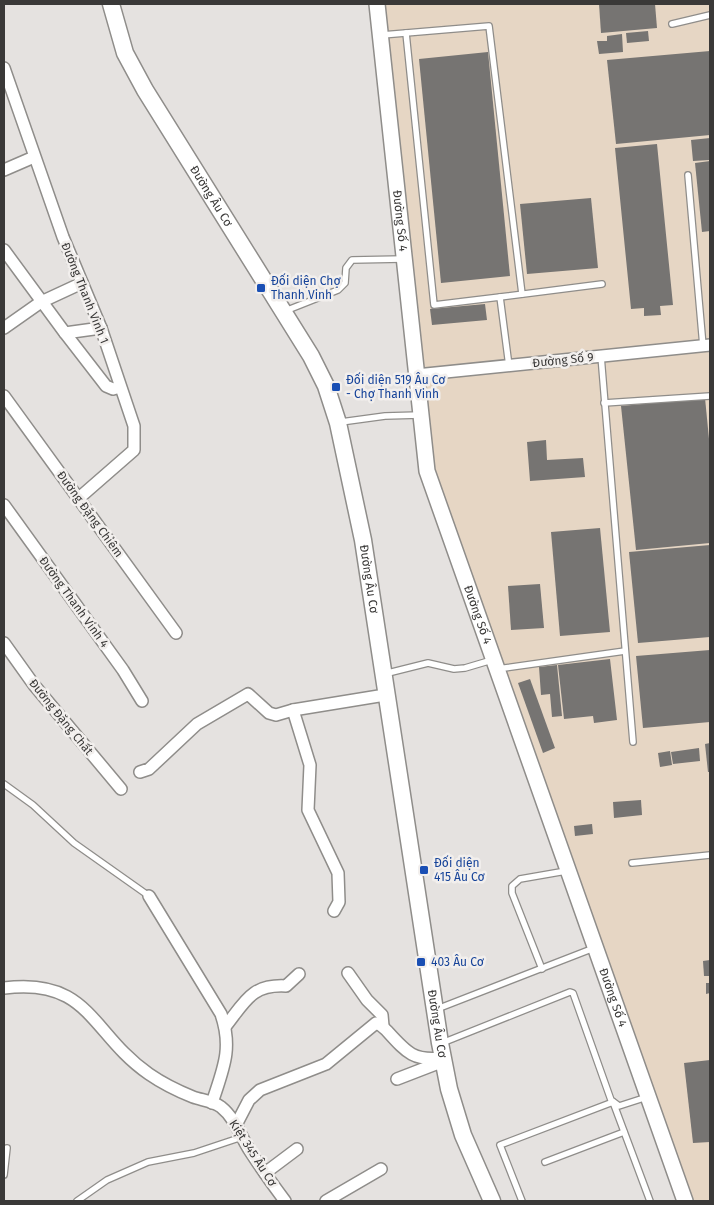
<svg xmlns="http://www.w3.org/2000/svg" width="714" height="1205" viewBox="0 0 714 1205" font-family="'Fira Sans',sans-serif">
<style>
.industrial{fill:#e6d6c4}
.building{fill:#767472}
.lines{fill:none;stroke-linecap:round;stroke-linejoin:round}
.service-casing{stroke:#8f8d8a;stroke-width:8}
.minor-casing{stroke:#8f8d8a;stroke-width:14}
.tertiary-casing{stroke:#8f8d8a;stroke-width:18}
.secondary-casing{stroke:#8f8d8a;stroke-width:19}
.service{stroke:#fff;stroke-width:5.5}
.minor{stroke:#fff;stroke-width:11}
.tertiary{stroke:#fff;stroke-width:15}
.secondary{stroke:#fff;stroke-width:16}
.transit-dot{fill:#1a4fb4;stroke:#f2efed;stroke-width:2}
.labels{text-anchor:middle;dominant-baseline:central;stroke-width:5;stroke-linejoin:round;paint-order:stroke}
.street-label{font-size:12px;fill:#3a3938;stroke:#f2efed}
.transit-label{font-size:12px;fill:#164399;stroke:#f2efed;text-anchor:start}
</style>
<rect width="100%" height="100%" fill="#e5e2e0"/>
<path class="industrial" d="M380 4H710V1201H685L427 471Z"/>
<g class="building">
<path d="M599 4H655L657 28 601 33Z"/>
<path d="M648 31 649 41 627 43 626 33Z"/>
<path d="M622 34 623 52 599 54 597 41H607V36Z"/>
<path d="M710 51V135L616 144 607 60Z"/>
<path d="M488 52 510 276 441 283 419 59Z"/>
<path d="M710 138V160L693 161 691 140Z"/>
<path d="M657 144 673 305 660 306 661 315 644 316V308L631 309 615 148Z"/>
<path d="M710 161V231L702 232 695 163Z"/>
<path d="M591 198 598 268 527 274 520 204Z"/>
<path d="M485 304 487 320 432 325 430 309Z"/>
<path d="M705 398 710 449V543L636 550 621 406Z"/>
<path d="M546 440 547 460 583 458 585 477 530 481 527 442Z"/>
<path d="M600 528 610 632 560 636 551 532Z"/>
<path d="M710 545V637L638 643 629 552Z"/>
<path d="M540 584 544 628 511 630 508 586Z"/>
<path d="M710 650V722L643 728 636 656Z"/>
<path d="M610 659 617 720 594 723 593 716 564 719 558 665Z"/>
<path d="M557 665 562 716 552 717 550 694 541 695 539 667Z"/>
<path d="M530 679 555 748 543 753 518 683Z"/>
<path d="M710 743V772H708L705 744Z"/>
<path d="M699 748 700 761 673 764 671 752Z"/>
<path d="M670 751 672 765 660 767 658 753Z"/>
<path d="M641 800 642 815 614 818 613 802Z"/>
<path d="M592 824 593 834 575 836 574 826Z"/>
<path d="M710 960V976H704L703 961Z"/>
<path d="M706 983H710V993L706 994Z"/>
<path d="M710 1060V1142L693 1143 684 1063Z"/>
</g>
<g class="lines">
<g class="service-casing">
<g id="service">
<path d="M672 24 710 15"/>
<path d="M406 33 434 305 500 297 509 366"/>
<path d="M382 35 489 26 522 294"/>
<path d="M688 175 703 346"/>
<path d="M500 297 602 284"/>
<path d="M285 311 338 290 345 283 346 268 352 260 403 259"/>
<path d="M601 356 633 742"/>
<path d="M604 403 710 396"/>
<path d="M341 422 385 416 420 415"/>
<path d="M497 669 625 651"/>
<path d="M384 674 428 663 454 669 465 668 492 660"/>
<path d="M4 784 33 805 74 843 149 896"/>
<path d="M632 863 710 855"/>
<path d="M542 969 512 893V886L520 879 566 871"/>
<path d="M437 1009 594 948"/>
<path d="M442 1043 570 992 573 993 611 1100 619 1106 647 1097"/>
<path d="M545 1162 624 1132"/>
<path d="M4 1175 7 1148"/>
<path d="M77 1201 107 1180 148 1162 194 1153 242 1137"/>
<path d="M522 1201 500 1145 613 1102 650 1201"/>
</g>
</g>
<g class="minor-casing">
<g id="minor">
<path d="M4 68 63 237 101 328 134 426V450L79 498"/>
<path d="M4 170 34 157"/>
<path d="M4 250 65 333 101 328"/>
<path d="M4 328 41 302 82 283"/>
<path d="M65 333 106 386 113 389 120 387"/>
<path d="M416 375 710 345"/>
<path d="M4 396 176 633"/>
<path d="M4 505 123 670 142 701"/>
<path d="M4 643 34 685 121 789"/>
<path d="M293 710 310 765 308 810 338 873 339 902 334 911"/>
<path d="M140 772 149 769 197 724 248 694 269 713 276 715 293 710 385 695"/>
<path d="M149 896 221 1014C233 1049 223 1069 212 1103"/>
<path d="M348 973 367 1000 382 1015 383 1026"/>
<path d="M4 988C90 977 91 1034 149 1074 162 1083 178 1091 193 1097 201 1100 214 1101 221 1107 235 1118 241 1137 250 1151 261 1168 273 1185 285 1201"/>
<path d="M225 1027C245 1002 251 984 286 986L299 974"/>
<path d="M397 1079 441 1062"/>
<path d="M236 1125 249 1100 260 1090 326 1064 376 1023C382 1025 384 1028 388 1032 407 1053 414 1061 442 1058"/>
<path d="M265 1173 297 1149"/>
<path d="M326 1201 381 1169"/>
</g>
</g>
<g class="tertiary-casing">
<g id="tertiary">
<path id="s1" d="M377 4 427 471 685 1201"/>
</g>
</g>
<g class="secondary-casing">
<g id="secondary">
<path id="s2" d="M111 4 125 53 145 90 311 356 326 386 338 423 363 540 440 1043 449 1089 463 1135 492 1201"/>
</g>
</g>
<use href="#service" class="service"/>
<use href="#minor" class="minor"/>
<use href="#tertiary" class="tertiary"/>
<use href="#secondary" class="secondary"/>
</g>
<g class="transit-dot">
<rect x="256" y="283" width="10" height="10" rx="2.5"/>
<rect x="331" y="382" width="10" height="10" rx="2.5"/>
<rect x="419" y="865" width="10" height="10" rx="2.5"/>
<rect x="416" y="957" width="10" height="10" rx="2.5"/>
</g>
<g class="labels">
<g class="street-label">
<text stroke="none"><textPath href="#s2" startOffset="218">Đường Âu Cơ</textPath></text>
<text stroke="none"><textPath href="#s1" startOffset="218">Đường Số 4</textPath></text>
<text transform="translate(85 293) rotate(68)">Đường Thanh Vinh 1</text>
<text transform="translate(563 360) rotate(-6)">Đường Số 9</text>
<text transform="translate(90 514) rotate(54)">Đường Đặng Chiêm</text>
<text stroke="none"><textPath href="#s2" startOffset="638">Đường Âu Cơ</textPath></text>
<text transform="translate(74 602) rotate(54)">Đường Thanh Vinh 4</text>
<text stroke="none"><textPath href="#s1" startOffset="622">Đường Số 4</textPath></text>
<text transform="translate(61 717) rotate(51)">Đường Đặng Chất</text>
<text stroke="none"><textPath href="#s1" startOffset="1028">Đường Số 4</textPath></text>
<text stroke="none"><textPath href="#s2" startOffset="1088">Đường Âu Cơ</textPath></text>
<text transform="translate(253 1153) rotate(57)">Kiệt 345 Âu Cơ</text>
</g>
<g class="transit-label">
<text x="271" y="281">Đối diện Chợ<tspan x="271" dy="14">Thanh Vinh</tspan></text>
<text x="346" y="380">Đối diện 519 Âu Cơ<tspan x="346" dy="14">- Chợ Thanh Vinh</tspan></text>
<text x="434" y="863">Đối diện<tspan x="434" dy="14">415 Âu Cơ</tspan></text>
<text x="431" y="962">403 Âu Cơ</text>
</g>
</g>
<rect width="714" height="1205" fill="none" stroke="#3a3938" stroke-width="10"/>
</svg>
